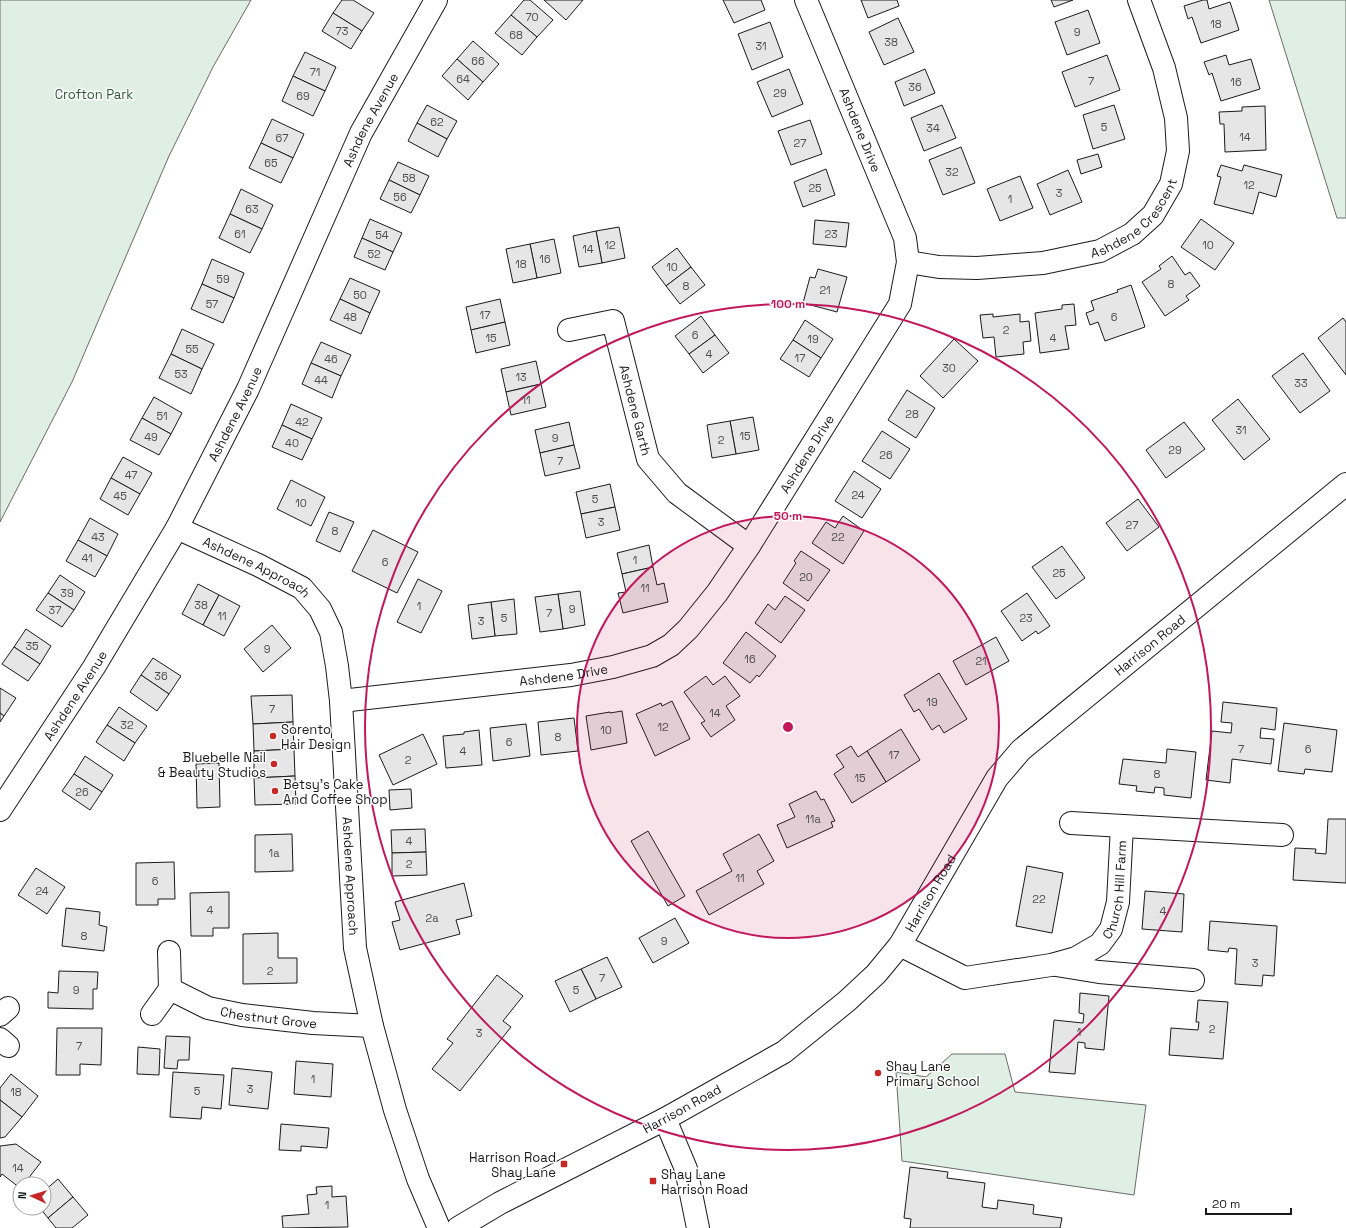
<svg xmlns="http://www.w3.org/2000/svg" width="1346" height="1228" viewBox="0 0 1346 1228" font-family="'Space Grotesk',sans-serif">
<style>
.green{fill:#e0efe3;stroke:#6a6a6a}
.building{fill:#e6e6e6;stroke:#1a1a1a}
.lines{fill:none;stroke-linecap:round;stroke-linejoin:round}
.minor-casing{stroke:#1a1a1a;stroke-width:24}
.tertiary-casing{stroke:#1a1a1a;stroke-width:24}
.secondary-casing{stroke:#1a1a1a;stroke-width:24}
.minor{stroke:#fff;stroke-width:22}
.tertiary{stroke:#fff;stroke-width:22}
.secondary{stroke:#fff;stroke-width:22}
.ring{fill:none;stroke:#c2185b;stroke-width:2}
.poi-dot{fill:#c62828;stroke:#fff;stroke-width:1.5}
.labels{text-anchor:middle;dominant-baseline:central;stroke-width:3;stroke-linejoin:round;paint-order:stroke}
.number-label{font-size:11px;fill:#4d4d4d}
.park-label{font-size:13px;fill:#2b5a34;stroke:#fff}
.street-label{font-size:13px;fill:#1a1a1a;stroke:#fff}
.poi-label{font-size:13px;fill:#1a1a1a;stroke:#fff;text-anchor:start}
.centre{fill:#c2185b;stroke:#fff;stroke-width:2}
.ring-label{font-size:12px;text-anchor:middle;font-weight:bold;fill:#c2185b;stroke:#fff;stroke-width:3;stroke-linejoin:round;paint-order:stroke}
</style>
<rect width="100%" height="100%" fill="#fff"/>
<g class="green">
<path d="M0 0H251L213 67 169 156 72 382 0 522Z"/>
<path d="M1269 0H1346V218H1337Z"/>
<path d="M952 1054H1005L1015 1092 1146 1105 1134 1195 902 1161 896 1072 926 1077Z"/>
</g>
<g class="building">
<path d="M342 0H353L374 13 362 31 333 13Z"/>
<path d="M524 0H530L553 20 537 37 511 15Z"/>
<path d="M544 0H583L566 20Z"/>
<path d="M723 0H761L765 10 734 23Z"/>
<path d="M861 0H897L899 6 868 18Z"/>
<path d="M1051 0H1073L1054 7Z"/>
<path d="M1203 0H1207L1209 9 1230 2 1239 30 1201 43 1192 17 1188 19 1184 6Z"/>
<path d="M1088 10 1100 43 1067 55 1055 22Z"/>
<path d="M333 13 362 31 351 49 322 31Z"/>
<path d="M511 15 537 37 522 55 495 33Z"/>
<path d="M898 18 914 52 884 65 869 32Z"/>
<path d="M770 22 783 57 752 70 738 34Z"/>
<path d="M473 41 499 64 483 82 457 59Z"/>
<path d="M305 52 336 67 325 91 293 76Z"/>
<path d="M1107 55 1120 90 1075 107 1062 72Z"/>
<path d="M1226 55 1229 65 1251 59 1260 89 1221 101 1212 73 1209 75 1204 62Z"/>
<path d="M457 59 483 82 468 100 442 76Z"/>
<path d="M789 69 803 104 772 117 757 82Z"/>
<path d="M925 69 935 93 904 106 895 82Z"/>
<path d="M293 76 325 91 313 116 282 101Z"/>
<path d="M427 105 457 121 447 139 417 123Z"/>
<path d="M942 105 956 138 924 151 911 118Z"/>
<path d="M1114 105 1125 139 1093 149 1083 115Z"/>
<path d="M1265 106 1266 150 1225 152 1224 124H1220L1219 112 1242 111V107Z"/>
<path d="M272 119 304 134 293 158 261 143Z"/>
<path d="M810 120 822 154 791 165 778 131Z"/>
<path d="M417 123 447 139 438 157 408 141Z"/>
<path d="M261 143 293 158 281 183 249 168Z"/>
<path d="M961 147 975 183 943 195 929 160Z"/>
<path d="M1098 154 1102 167 1081 174 1077 160Z"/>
<path d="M398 162 429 176 420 195 389 180Z"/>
<path d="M1221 165 1242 171 1244 165 1282 175 1276 197 1259 192 1253 214 1214 204 1221 177 1217 176Z"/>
<path d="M826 169 835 195 803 207 794 182Z"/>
<path d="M1068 170 1082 202 1050 215 1037 184Z"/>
<path d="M1020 176 1033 208 1000 221 987 189Z"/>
<path d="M389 180 420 195 411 213 380 199Z"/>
<path d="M241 189 273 205 262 229 230 214Z"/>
<path d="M230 214 262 229 250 253 219 238Z"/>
<path d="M370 219 402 233 393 252 362 238Z"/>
<path d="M1201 219 1234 243 1215 270 1181 247Z"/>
<path d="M815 220 849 223 846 247 813 244Z"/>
<path d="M619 227 625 258 602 263 596 231Z"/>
<path d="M596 231 602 263 579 267 573 236Z"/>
<path d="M362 238 393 252 385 270 354 257Z"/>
<path d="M554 239 561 273 537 278 530 244Z"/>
<path d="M530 244 537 278 513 283 506 249Z"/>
<path d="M677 248 691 267 666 286 652 267Z"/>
<path d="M1172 256 1185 275 1190 272 1200 286 1186 296 1189 300 1165 316 1142 282 1161 269 1159 266Z"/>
<path d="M212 259 244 273 234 298 202 284Z"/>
<path d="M691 267 705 285 680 304 666 286Z"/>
<path d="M818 269 847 277 837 312 803 303 810 277 815 278Z"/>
<path d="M350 278 380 291 370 313 340 299Z"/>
<path d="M202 284 234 298 223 323 191 309Z"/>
<path d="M1131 285 1145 327 1105 341 1098 322 1090 325 1086 313 1094 310 1091 301 1118 292 1117 290Z"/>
<path d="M340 299 370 313 361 334 330 320Z"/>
<path d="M500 299 505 322 471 330 466 307Z"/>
<path d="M1074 304 1076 325 1065 326 1069 349 1040 353 1035 313 1062 309V305Z"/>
<path d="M993 314V317L1020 314V322L1029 321 1031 341 1023 342 1024 354 996 357 994 337 983 338 980 315Z"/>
<path d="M701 316 715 335 689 354 675 336Z"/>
<path d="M1343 318 1346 322V375L1318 338Z"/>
<path d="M805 320 833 339 821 358 793 340Z"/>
<path d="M505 322 510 345 476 353 471 330Z"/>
<path d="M182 329 214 344 202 369 171 354Z"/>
<path d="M715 335 729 353 703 373 689 354Z"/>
<path d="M954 339 978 361 943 398 920 376Z"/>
<path d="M793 340 821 358 809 377 780 359Z"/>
<path d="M321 342 351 355 341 376 311 363Z"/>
<path d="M1303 353 1330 391 1300 413 1272 376Z"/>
<path d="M171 354 202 369 191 394 159 378Z"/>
<path d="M536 361 541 384 506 392 501 369Z"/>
<path d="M311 363 341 376 332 398 302 384Z"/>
<path d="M541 384 546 407 511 415 506 392Z"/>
<path d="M907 390 935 408 916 438 888 420Z"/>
<path d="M154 397 182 413 171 434 142 418Z"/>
<path d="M1238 399 1270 439 1244 460 1212 420Z"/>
<path d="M291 404 322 418 312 439 282 425Z"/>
<path d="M753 417 759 450 736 454 730 421Z"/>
<path d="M142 418 171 434 159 455 130 440Z"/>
<path d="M730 421 736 454 712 458 707 425Z"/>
<path d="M569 422 574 445 540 453 535 430Z"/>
<path d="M1184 422 1205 449 1166 478 1146 450Z"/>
<path d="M282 425 312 439 302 460 272 447Z"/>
<path d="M882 431 910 449 890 479 862 461Z"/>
<path d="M574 445 580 468 545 476 540 453Z"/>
<path d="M123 457 152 473 140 494 111 478Z"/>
<path d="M854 471 881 489 862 518 835 501Z"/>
<path d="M111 478 140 494 128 515 100 499Z"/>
<path d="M291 480 325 497 311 526 277 509Z"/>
<path d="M610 484 615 507 581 514 576 492Z"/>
<path d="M1138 499 1159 527 1127 551 1106 523Z"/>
<path d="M615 507 620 530 586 538 581 514Z"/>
<path d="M329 512 354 522 340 552 316 541Z"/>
<path d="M843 516 864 531 843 564 812 543 826 522 835 528Z"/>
<path d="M90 518 118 534 107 556 78 540Z"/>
<path d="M373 530 418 552 397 593 352 571Z"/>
<path d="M78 540 107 556 95 577 66 561Z"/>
<path d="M649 545 653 567 622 574 617 553Z"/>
<path d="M1062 546 1085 578 1056 599 1032 567Z"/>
<path d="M801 551 830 570 808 601 783 583 796 563 794 561Z"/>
<path d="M653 567 657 585 664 583 668 602 623 613 618 593 626 592 622 574Z"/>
<path d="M60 575 85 592 74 610 48 593Z"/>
<path d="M418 579 442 591 421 633 397 622Z"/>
<path d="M198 584 219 595 203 625 182 614Z"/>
<path d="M580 591 585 625 563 629 558 594Z"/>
<path d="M48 593 74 610 62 627 36 610Z"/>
<path d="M1027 593 1050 626 1038 634 1036 631 1022 641 1001 611Z"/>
<path d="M558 594 563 629 540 632 535 597Z"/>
<path d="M219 595 240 606 224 636 203 625Z"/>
<path d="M785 596 805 610 781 643 755 623 768 604 775 610Z"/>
<path d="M514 599 517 634 495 636 491 602Z"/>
<path d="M491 602 495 636 472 639 468 605Z"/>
<path d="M272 625 291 648 263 672 244 649Z"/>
<path d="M26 629 51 646 40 664 14 647Z"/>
<path d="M746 632 776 656 759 677 757 675 750 683 723 663Z"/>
<path d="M996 637 1009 661 966 685 953 661Z"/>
<path d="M14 647 40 664 28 681 2 664Z"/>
<path d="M153 658 181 676 169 694 141 675Z"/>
<path d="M939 673 967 719 944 733 939 725 932 730 919 709 914 712 904 695Z"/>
<path d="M141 675 169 694 157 711 130 692Z"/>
<path d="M706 676 713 685 725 676 740 696 726 706 735 720 711 737 701 723 705 721 684 692Z"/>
<path d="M0 688 16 698 4 716 0 713Z"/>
<path d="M292 695 293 722 253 724 251 696Z"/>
<path d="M672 701 690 739 655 756 636 714 661 703 662 706Z"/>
<path d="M1223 702 1277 708 1275 730 1261 728 1260 738 1274 739 1271 764 1232 759 1230 783 1206 780 1212 731 1231 733 1232 723 1221 722Z"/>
<path d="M119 707 147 726 135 743 107 725Z"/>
<path d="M622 711 627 743 591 750 586 716 610 712V713Z"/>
<path d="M0 713 4 716 0 722Z"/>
<path d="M574 718 578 751 541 755 538 722Z"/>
<path d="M293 722 294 749 254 751 253 724Z"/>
<path d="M1284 723 1337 730 1332 772 1305 769 1304 774 1278 771Z"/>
<path d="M526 724 530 756 493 761 490 728Z"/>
<path d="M107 725 135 743 124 761 96 742Z"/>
<path d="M901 729 920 760 886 782 867 751Z"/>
<path d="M479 730 482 765 446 768 443 736 464 734V732Z"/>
<path d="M423 734 437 764 393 785 379 755Z"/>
<path d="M851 746 858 757 867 751 886 782 852 803 834 774 844 767 836 755Z"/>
<path d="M294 749 295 776 254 778V751Z"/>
<path d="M1167 749 1196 752 1191 798 1164 795V788L1155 787 1154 793 1136 791 1137 786 1119 784 1123 759 1166 763Z"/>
<path d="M85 756 113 775 102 792 74 774Z"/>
<path d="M219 763 220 807 197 808 196 764Z"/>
<path d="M74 774 102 792 90 810 62 791Z"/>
<path d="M295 776 296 804 255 805 254 778Z"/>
<path d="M411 789 412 808 390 810 389 790Z"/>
<path d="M816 791 821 800 824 799 835 821 831 822 833 827 787 848 777 825 795 817 789 804Z"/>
<path d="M1328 819H1346V883L1293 880 1295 848 1316 849 1315 853 1326 854Z"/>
<path d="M425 829 426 852 392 853 391 830Z"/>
<path d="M648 831 685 896 668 906 631 841Z"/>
<path d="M292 834 293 871 255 872V835Z"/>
<path d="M759 834 774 861 757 871 764 884 709 915 696 891 732 871 723 854Z"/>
<path d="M426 852 427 875 392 876V853Z"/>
<path d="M174 862 175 899H158V905H136V863Z"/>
<path d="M1027 866 1063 873 1052 933 1016 926Z"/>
<path d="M36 868 65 887 47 914 18 895Z"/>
<path d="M464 883 472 916 456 920 460 934 400 950 392 922 400 920 395 902Z"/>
<path d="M1145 891 1184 894 1182 932 1142 929Z"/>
<path d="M229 892V928H213V936H191L190 893Z"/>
<path d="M66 908 100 912 99 925 107 927 104 951 62 946Z"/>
<path d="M675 918 689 943 653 963 639 938Z"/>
<path d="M1210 921 1277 926 1274 976 1263 975 1262 986 1235 984 1237 949 1229 948 1228 952 1208 950Z"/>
<path d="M278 933V958H297V983L243 984V934Z"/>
<path d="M607 957 622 987 596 999 581 969Z"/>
<path d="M581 969 596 999 570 1012 555 981Z"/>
<path d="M59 971 98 972 97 989H93V1009L48 1008V992L58 993Z"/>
<path d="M497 975 523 996 503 1021 511 1027 460 1091 432 1069 453 1043 447 1039Z"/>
<path d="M1080 993 1109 996 1104 1050 1085 1048V1043L1078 1042 1075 1074 1049 1072 1054 1020 1083 1023 1084 1014 1079 1013Z"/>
<path d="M1198 1000 1228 1002 1223 1059 1169 1055 1171 1028 1198 1030 1199 1022H1196Z"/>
<path d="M57 1028H102L101 1065 80 1064V1075H56Z"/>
<path d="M166 1036 190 1037 189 1060H178L177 1069 164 1068Z"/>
<path d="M138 1047 160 1049 159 1075 137 1074Z"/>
<path d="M296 1061 333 1064 331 1097 294 1094Z"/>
<path d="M232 1068 272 1072 268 1109 229 1105Z"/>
<path d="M173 1072 224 1075 221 1109 202 1107 201 1119 170 1117Z"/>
<path d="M11 1074 38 1096 22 1117 0 1100V1088Z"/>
<path d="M0 1100 22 1117 5 1137 0 1138Z"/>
<path d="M281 1124 329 1128 327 1148 301 1146V1151L279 1150Z"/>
<path d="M16 1144 41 1162 24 1184H20V1188L2 1174 0 1177V1146Z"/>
<path d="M910 1167 948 1172 947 1178 985 1183 982 1207 997 1209 998 1200 1034 1205 1033 1214 1062 1218 1060 1228H910L911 1219 904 1218Z"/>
<path d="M58 1179 73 1197 48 1218 40 1208H44V1191Z"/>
<path d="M332 1186V1197L346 1196 348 1227 283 1228 282 1216 309 1214 307 1195 317 1194 316 1187Z"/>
<path d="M73 1197 88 1215 72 1228H56L48 1218Z"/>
</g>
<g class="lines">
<g class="minor-casing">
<g id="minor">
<path id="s1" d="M908 262 939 267 977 268 1043 263 1100 251 1132 234 1153 215 1171 184 1178 151 1176 118 1164 68 1139 0"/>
<path id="s2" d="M569 330 613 321 648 459 677 493 749 546"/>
<path id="s3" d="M177 528 258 565 302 588 320 609 331 632 337 666 341 701 355 948 372 1026 395 1110 418 1179 439 1228"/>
<path id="s4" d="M341 701 571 675 613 667 652 656 671 645 688 629 717 593 749 546 900 304 908 262 905 238 806 0"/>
<path id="s5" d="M0 810 94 667 177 528 248 389 361 133 436 0"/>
<path d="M1071 823 1282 835"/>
<path id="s6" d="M900 945 965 978 1051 965 1076 958 1100 944 1111 929 1118 902 1122 826"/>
<path id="s7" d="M169 952 170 989 208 1008 242 1015 313 1023 372 1026"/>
<path d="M1056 965 1099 972 1193 980"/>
<path d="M152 1014 170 989"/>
<path d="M0 1015 8 1008"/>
<path d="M0 1039 8 1046"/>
</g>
</g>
<g class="tertiary-casing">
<g id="tertiary">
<path id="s8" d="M665 1119 784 1052 847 1001 876 974 900 945 997 778 1021 750 1346 484"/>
</g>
</g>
<g class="secondary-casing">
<path id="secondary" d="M458 1228 500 1203 665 1119 686 1169 698 1228"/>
</g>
<use href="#minor" class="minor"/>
<use href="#tertiary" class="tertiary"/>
<use href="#secondary" class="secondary"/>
</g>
<circle cx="788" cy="727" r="211" fill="#c2185b" fill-opacity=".12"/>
<g class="ring">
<circle cx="788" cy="727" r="211"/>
<circle cx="788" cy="727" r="423"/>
</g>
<g class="poi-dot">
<circle cx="273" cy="736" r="4"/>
<circle cx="274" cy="764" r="4"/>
<circle cx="275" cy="791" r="4"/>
<circle cx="878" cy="1073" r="4"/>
<rect x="560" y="1160" width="8" height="8" rx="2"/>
<rect x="649" y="1177" width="8" height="8" rx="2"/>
</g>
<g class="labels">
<g class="number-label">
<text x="532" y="17">70</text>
<text x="1216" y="24">18</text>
<text x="342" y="31">73</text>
<text x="1077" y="32">9</text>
<text x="516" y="35">68</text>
<text x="891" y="42">38</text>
<text x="761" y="46">31</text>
<text x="478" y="61">66</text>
<text x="315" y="72">71</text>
<text x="463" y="79">64</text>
<text x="1091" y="81">7</text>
<text x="1236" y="82">16</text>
<text x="915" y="87">36</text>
<text x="780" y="93">29</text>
<text x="303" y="96">69</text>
<text x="437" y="122">62</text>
<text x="1104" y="127">5</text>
<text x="933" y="128">34</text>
<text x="1245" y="137">14</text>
<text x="282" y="138">67</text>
<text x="800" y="143">27</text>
<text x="271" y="163">65</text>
<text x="952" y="172">32</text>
<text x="409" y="178">58</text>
<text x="1249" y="185">12</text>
<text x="815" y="188">25</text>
<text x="1059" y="193">3</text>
<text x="400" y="197">56</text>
<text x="1010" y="199">1</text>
<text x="252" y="209">63</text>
<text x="240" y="234">61</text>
<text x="831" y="234">23</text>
<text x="382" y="235">54</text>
<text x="610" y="245">12</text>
<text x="1208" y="245">10</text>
<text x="588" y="249">14</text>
<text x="374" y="254">52</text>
<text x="545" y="259">16</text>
<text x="521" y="264">18</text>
<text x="672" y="267">10</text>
<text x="223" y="279">59</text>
<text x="1171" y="284">8</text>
<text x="686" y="286">8</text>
<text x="825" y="290">21</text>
<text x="360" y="295">50</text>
<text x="212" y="304">57</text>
<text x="485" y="315">17</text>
<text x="350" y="317">48</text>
<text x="1114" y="317">6</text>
<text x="1006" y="330">2</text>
<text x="695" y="335">6</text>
<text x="491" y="338">15</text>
<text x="1053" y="338">4</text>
<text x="813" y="339">19</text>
<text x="192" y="349">55</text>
<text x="709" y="354">4</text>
<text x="800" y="358">17</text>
<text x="331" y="359">46</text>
<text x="949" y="368">30</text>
<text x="181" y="374">53</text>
<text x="521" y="377">13</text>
<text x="321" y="380">44</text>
<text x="1301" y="383">33</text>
<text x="526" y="400">11</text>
<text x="912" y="414">28</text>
<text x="162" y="416">51</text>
<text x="302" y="422">42</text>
<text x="1241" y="430">31</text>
<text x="745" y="436">15</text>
<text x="151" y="437">49</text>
<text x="555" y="438">9</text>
<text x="721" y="440">2</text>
<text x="292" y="443">40</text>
<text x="1175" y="450">29</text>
<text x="886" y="455">26</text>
<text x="560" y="461">7</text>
<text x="131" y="475">47</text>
<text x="858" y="495">24</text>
<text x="120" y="496">45</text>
<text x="595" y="499">5</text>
<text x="301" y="503">10</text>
<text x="601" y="522">3</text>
<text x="1132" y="525">27</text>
<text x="335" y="531">8</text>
<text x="98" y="537">43</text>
<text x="838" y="537">22</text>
<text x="87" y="558">41</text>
<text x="635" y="560">1</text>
<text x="385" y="562">6</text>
<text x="1059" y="573">25</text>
<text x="806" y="577">20</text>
<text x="645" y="588">11</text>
<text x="67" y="593">39</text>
<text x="201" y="605">38</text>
<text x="419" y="606">1</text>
<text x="572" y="609">9</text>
<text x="55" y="610">37</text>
<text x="549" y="613">7</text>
<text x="222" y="616">11</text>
<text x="504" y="618">5</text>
<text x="1026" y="618">23</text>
<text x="481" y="621">3</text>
<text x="32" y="646">35</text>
<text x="267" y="649">9</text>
<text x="750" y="659">16</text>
<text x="981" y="661">21</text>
<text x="161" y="676">36</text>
<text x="932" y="702">19</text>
<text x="272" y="709">7</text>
<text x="715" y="713">14</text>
<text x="127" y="725">32</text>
<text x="663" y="727">12</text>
<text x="606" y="730">10</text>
<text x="558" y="737">8</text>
<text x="509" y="742">6</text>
<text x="1241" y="749">7</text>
<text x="1308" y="749">6</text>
<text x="463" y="751">4</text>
<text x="894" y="755">17</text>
<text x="408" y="760">2</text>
<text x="1157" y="774">8</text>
<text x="860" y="778">15</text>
<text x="82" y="792">26</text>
<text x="813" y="819">11a</text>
<text x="409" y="841">4</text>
<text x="274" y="853">1a</text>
<text x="409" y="864">2</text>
<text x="740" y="878">11</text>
<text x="155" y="881">6</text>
<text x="42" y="891">24</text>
<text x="1039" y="899">22</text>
<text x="210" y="910">4</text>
<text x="1163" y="911">4</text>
<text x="432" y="918">2a</text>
<text x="84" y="936">8</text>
<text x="664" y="941">9</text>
<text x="1255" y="963">3</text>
<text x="270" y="971">2</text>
<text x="602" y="978">7</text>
<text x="76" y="990">9</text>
<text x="576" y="990">5</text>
<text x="1212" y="1029">2</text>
<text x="1079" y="1032">1</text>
<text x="479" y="1033">3</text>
<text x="79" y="1046">7</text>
<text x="313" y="1079">1</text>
<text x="250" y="1089">3</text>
<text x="197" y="1091">5</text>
<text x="16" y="1092">18</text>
<text x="18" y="1168">14</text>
<text x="327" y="1205">1</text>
</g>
<g class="park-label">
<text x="94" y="94">Crofton Park</text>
</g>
<g class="street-label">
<text stroke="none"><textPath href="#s5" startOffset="785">Ashdene Avenue</textPath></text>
<text transform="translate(860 130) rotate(68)">Ashdene Drive</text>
<text stroke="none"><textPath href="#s1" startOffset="242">Ashdene Crescent</textPath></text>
<text stroke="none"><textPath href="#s2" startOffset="137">Ashdene Garth</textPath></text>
<text stroke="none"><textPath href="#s5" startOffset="461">Ashdene Avenue</textPath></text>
<text stroke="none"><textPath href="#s4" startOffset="572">Ashdene Drive</textPath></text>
<text stroke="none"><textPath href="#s3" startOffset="89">Ashdene Approach</textPath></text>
<text stroke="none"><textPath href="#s8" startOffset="691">Harrison Road</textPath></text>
<text stroke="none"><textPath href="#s4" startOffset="224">Ashdene Drive</textPath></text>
<text stroke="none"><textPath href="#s5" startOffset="137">Ashdene Avenue</textPath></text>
<text stroke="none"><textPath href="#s3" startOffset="437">Ashdene Approach</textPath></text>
<text stroke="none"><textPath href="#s6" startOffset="272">Church Hill Farm</textPath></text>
<text stroke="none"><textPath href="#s8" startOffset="355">Harrison Road</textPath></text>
<text stroke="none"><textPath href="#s7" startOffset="141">Chestnut Grove</textPath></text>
<text transform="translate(682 1109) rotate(-29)">Harrison Road</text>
</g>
<g class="poi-label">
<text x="281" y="729">Sorento<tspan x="281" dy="15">Hair Design</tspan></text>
<text x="266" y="757" text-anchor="end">Bluebelle Nail<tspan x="266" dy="15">&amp; Beauty Studios</tspan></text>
<text x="283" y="784">Betsy's Cake<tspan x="283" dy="15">And Coffee Shop</tspan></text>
<text x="886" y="1066">Shay Lane<tspan x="886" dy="15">Primary School</tspan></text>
<text x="556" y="1157" text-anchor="end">Harrison Road<tspan x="556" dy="15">Shay Lane</tspan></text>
<text x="661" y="1174">Shay Lane<tspan x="661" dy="15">Harrison Road</tspan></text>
</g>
</g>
<circle cx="788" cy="727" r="6" class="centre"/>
<g class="ring-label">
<text x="788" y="308">100 m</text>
<text x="788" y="520">50 m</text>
</g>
<g transform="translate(32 1196) rotate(274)"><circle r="19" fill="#ffffff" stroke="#a3a3a3"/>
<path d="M0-3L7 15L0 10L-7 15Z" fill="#c62828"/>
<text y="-6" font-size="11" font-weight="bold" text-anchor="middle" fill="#1a1a1a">N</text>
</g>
<path d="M1206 1208v6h85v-6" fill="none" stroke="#1a1a1a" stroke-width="2"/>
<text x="1212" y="1208" font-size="12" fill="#1a1a1a" stroke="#ffffff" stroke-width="3" paint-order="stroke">20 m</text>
</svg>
